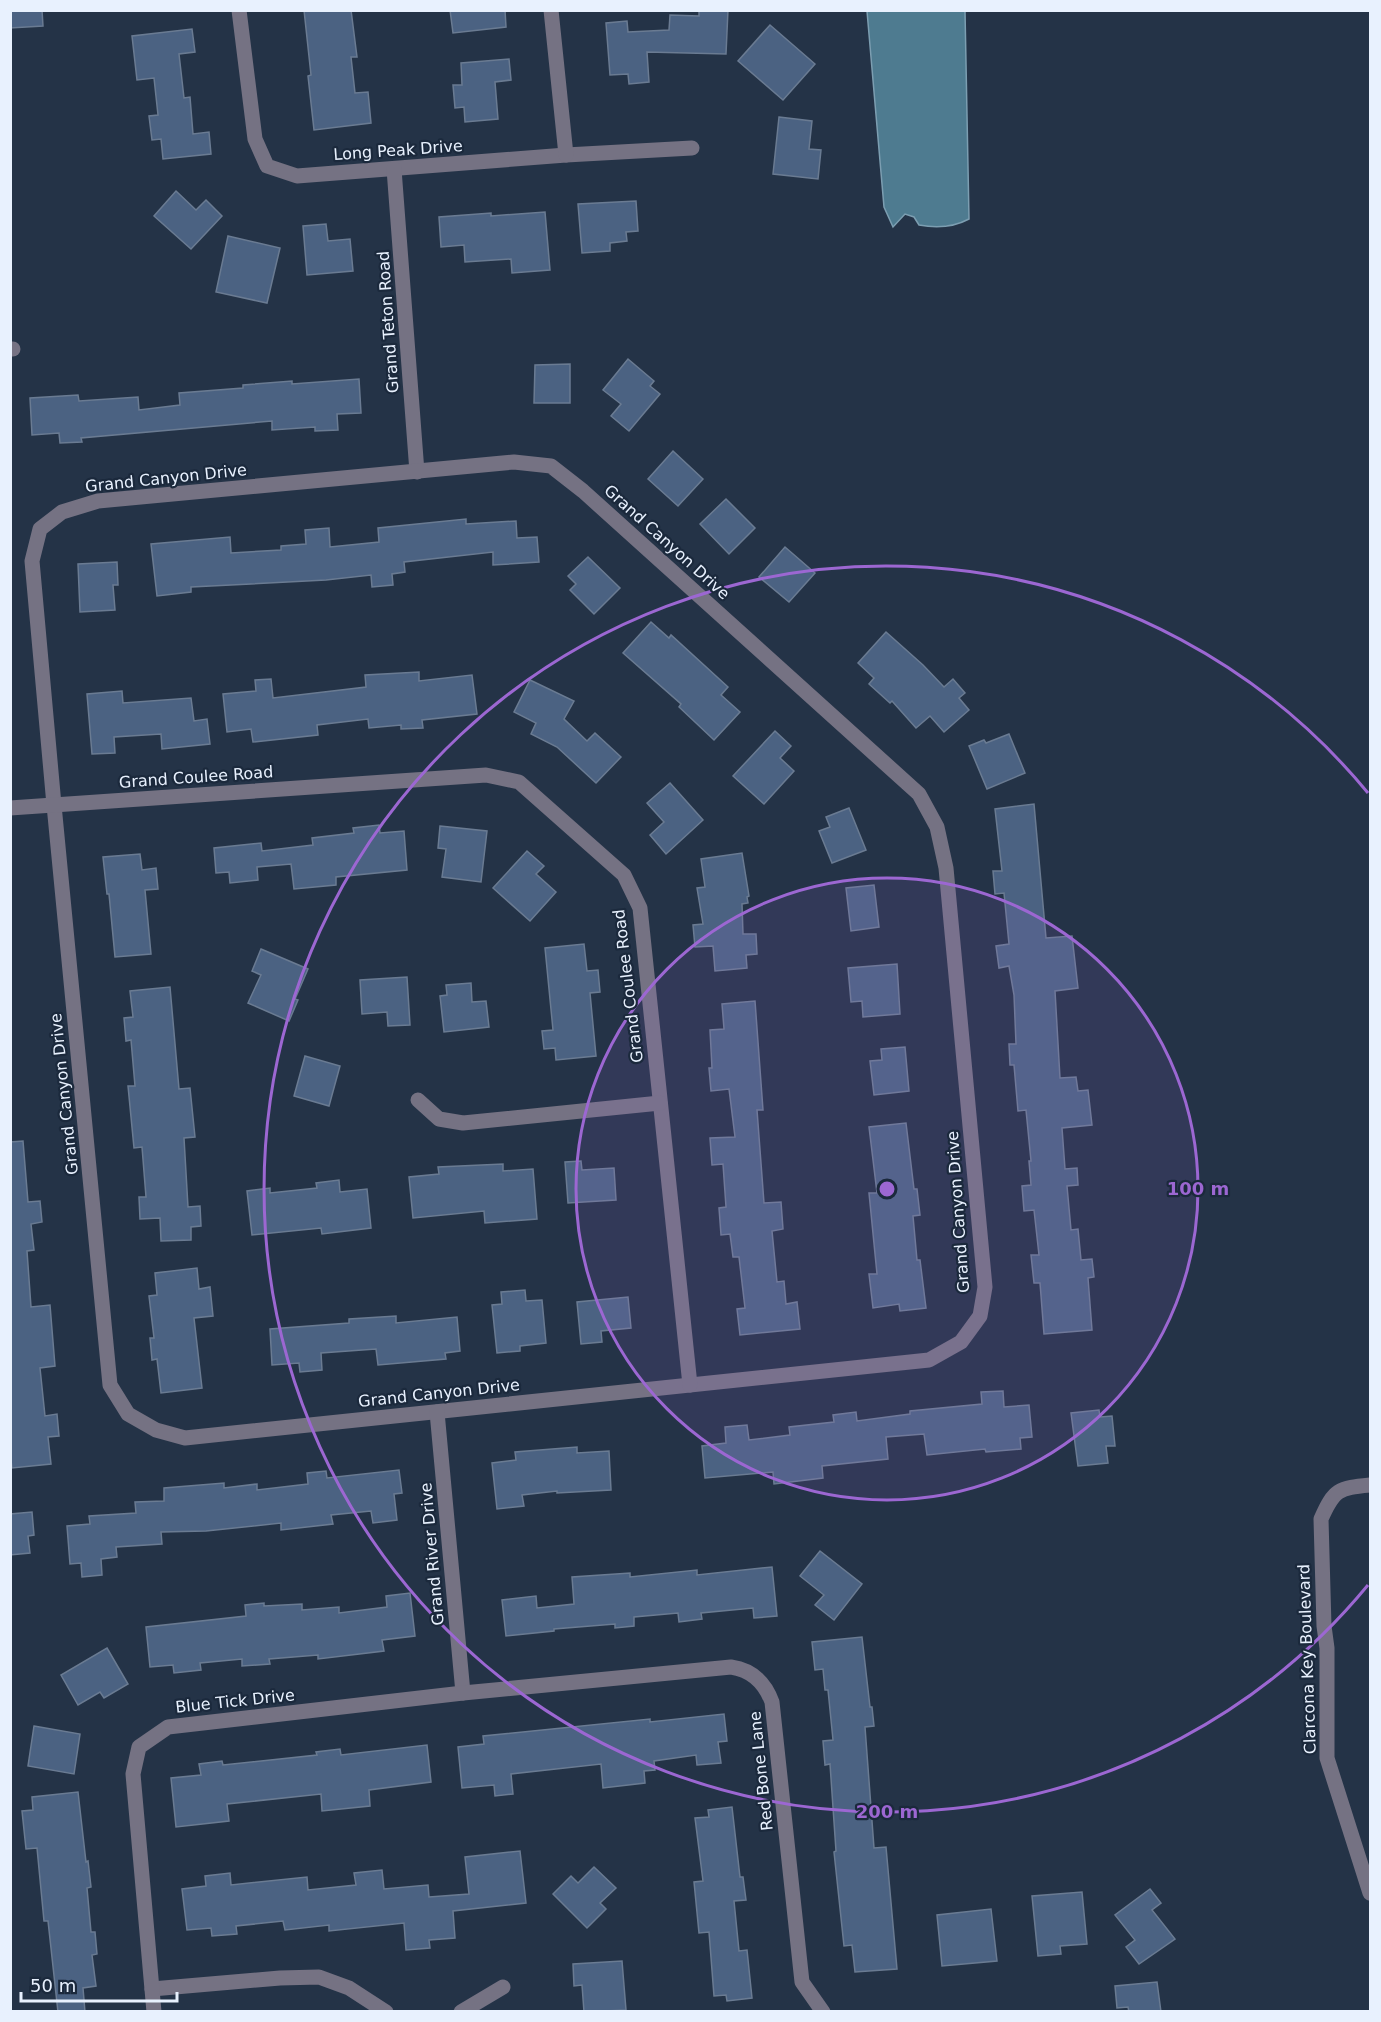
<svg xmlns="http://www.w3.org/2000/svg" width="1381" height="2022" viewBox="0 0 1381 2022" font-family="'DejaVu Sans',sans-serif">
<style>
.water{fill:#4e7b90;stroke:#7c9eb1;stroke-width:1.5}
.building{fill:#4b6282;stroke:#6a7b92;stroke-width:1.5}
.lines{fill:none;stroke-linecap:round;stroke-linejoin:round}
.minor{stroke:#757283;stroke-width:15}
.ring{fill:none;stroke:#9c67d2;stroke-width:3}
.labels{text-anchor:middle;dominant-baseline:central;stroke-width:4.5;stroke-linejoin:round;paint-order:stroke}
.street-label{font-size:16px;fill:#e8f1fe;stroke:#1b293c}
.centre{fill:#9c67d2;stroke:#1b293c;stroke-width:3}
.ring-label{font-size:18px;text-anchor:middle;font-weight:bold;fill:#9c67d2;stroke:#1b293c;stroke-width:4.5;stroke-linejoin:round;paint-order:stroke}
</style>
<rect width="100%" height="100%" fill="#243347"/>
<path class="water" d="M867 11H965L969 219C954 227 935 228 919 225L914 217 905 214 893 227 884 207Z"/>
<g class="building">
<path d="M10 10H42L43 26 10 28Z"/>
<path d="M304 10H351L357 57H351L355 93 368 92 371 123 314 130 308 76 311 75Z"/>
<path d="M450 10H505L506 27 453 33Z"/>
<path d="M699 10H728L726 54 647 52 649 82 629 84 628 74 610 75 606 23 627 21 628 32 669 30 670 15 699 16Z"/>
<path d="M770 25 815 64 783 100 738 61Z"/>
<path d="M192 29 195 52 179 54 184 98 190 97 193 134 209 132 211 154 163 159 161 139 152 140 149 116 158 115 154 78 137 80 132 36Z"/>
<path d="M509 59 511 80 495 82 498 119 465 122 464 107 455 108 453 85H462L461 63Z"/>
<path d="M779 117 812 121 809 149 821 150 818 179 773 174Z"/>
<path d="M176 191 196 210 206 200 222 216 191 249 154 216Z"/>
<path d="M636 201 638 231 626 232 627 241 610 243V251L582 253 578 204Z"/>
<path d="M545 212 550 270 512 273 511 259 465 262 464 245 441 247 439 217 491 213V216Z"/>
<path d="M326 224 328 241 350 239 353 271 307 275 303 226Z"/>
<path d="M228 236 280 248 267 303 216 292Z"/>
<path d="M628 359 654 381 650 386 660 394 629 431 611 416 621 404 603 390Z"/>
<path d="M570 364V403H534L535 365Z"/>
<path d="M359 379 361 413 337 414 338 430 315 431V427L272 430V421L81 438 82 442 60 443 59 433 32 435 30 398 78 395 79 401 138 397 139 410 180 405 179 393 243 388V385L292 381V384Z"/>
<path d="M673 451 703 479 678 506 648 479Z"/>
<path d="M726 499 755 528 729 554 700 524Z"/>
<path d="M466 519V524L516 521 517 538 537 537 539 562 493 565V552L404 562 405 572 392 574 393 585 372 587 371 575 326 580 191 587V592L157 596 151 544 230 537 231 553 281 550V546L306 544 305 530 329 528 330 547 379 542 378 528Z"/>
<path d="M785 547 815 573 789 602 759 577Z"/>
<path d="M588 557 620 588 594 614 570 590 576 584 568 576Z"/>
<path d="M117 562 118 585H113L115 610 80 612 78 564Z"/>
<path d="M651 622 669 638 671 635 728 687 721 695 740 712 714 740 679 707 681 704 623 653Z"/>
<path d="M886 632 923 665 944 687 953 679 965 693 959 698 969 710 944 732 930 716 916 728 892 701 890 703 869 684 874 678 858 663Z"/>
<path d="M419 672V681L472 675 477 714 422 720 423 728 401 729V725L369 728 368 719 317 725 318 735 253 742 251 729 227 732 223 694 256 691 255 680 271 679 273 698 366 687 365 675Z"/>
<path d="M530 680 574 701 564 719 587 741 595 733 621 757 596 783 557 747 531 734 536 723 514 712Z"/>
<path d="M122 691 123 703 191 698 194 721 207 719 210 744 162 749 161 734 114 737 115 753 92 754 87 694Z"/>
<path d="M775 731 791 746 780 758 794 771 764 804 733 776Z"/>
<path d="M1009 734 1025 773 987 789 969 746 984 740 986 743Z"/>
<path d="M670 783 703 820 666 854 650 835 664 822 647 803Z"/>
<path d="M1034 804 1046 938 1072 936 1078 988 1055 991 1060 1078 1076 1077 1078 1091 1088 1090 1092 1125 1062 1128 1065 1169 1077 1168 1078 1185 1067 1186 1071 1230 1078 1229 1081 1260 1092 1259 1094 1277 1088 1278 1092 1330 1044 1334 1040 1283H1034L1031 1255H1039L1034 1210 1024 1211 1022 1186 1031 1185 1029 1161H1031L1026 1110 1018 1111 1014 1065H1010L1009 1044H1016L1014 995 1009 966 999 968 996 946 1009 944 1004 893 995 894 993 871H1002L995 809Z"/>
<path d="M849 808 866 850 832 863 819 831 830 827 826 817Z"/>
<path d="M379 825 380 833 404 831 407 870 336 877V885L294 889 291 864 257 867 258 880 230 883 229 872 216 873 214 848 261 843 262 851 313 845 312 838 354 833 353 828Z"/>
<path d="M440 826 487 831 481 882 442 877 446 849 438 848Z"/>
<path d="M527 851 544 866 536 874 556 892 530 921 493 888Z"/>
<path d="M742 853 749 896 747 897 748 903 742 904 743 934H756L757 954 746 955 747 968 715 971 713 946 695 947 693 925 703 924 697 888 705 887 701 859Z"/>
<path d="M140 854 142 870 156 868 158 889 145 890 151 954 115 957 109 894H107L103 857Z"/>
<path d="M874 885 879 927 851 931 846 888Z"/>
<path d="M584 944 587 971 598 970 600 992 590 993 596 1056 556 1060 555 1048 544 1049 542 1031 553 1030 545 948Z"/>
<path d="M261 949 308 969 295 999 298 1000 289 1021 248 1003 261 975 252 971Z"/>
<path d="M897 964 900 1014 863 1017 862 1001 851 1002 848 968Z"/>
<path d="M407 977 410 1025 388 1026 387 1012 362 1014 360 980Z"/>
<path d="M471 983 472 1002 486 1001 489 1027 444 1032 440 996 447 995 446 985Z"/>
<path d="M170 987 179 1089 190 1088 195 1137 184 1138 188 1207 200 1206 201 1226 191 1227V1240L161 1241 160 1218 140 1219 139 1197H146L142 1147 134 1148 128 1086H135L131 1040 126 1041 124 1018 133 1017 130 991Z"/>
<path d="M755 1001 763 1110H757L764 1203 781 1202 783 1229 772 1231 777 1282 784 1281 786 1304 797 1302 800 1329 740 1335 737 1309 745 1308 739 1257H733L730 1234 721 1235 719 1208 726 1207 723 1164 712 1165 710 1138 735 1137 729 1089 711 1091 709 1068H712L710 1030 724 1029 722 1004Z"/>
<path d="M905 1047 909 1091 874 1095 870 1061 882 1060 881 1049Z"/>
<path d="M305 1056 340 1066 329 1106 294 1096Z"/>
<path d="M906 1123 914 1189H917L920 1215 913 1216 917 1260H920L926 1308 900 1311 899 1304 873 1308 869 1274H877L869 1193H877L869 1127Z"/>
<path d="M23 1141 28 1202 40 1201 42 1222 31 1224 34 1250 27 1251 31 1307 50 1305 55 1366 40 1368 45 1416 57 1414 59 1436 48 1437 51 1464 12 1468 10 1452V1142Z"/>
<path d="M581 1161 582 1170 614 1168 616 1200 568 1203 565 1162Z"/>
<path d="M503 1164V1171L533 1169 537 1219 485 1223 484 1211 413 1218 409 1177 439 1174 438 1167Z"/>
<path d="M339 1180 340 1192 367 1189 371 1228 322 1234 321 1228 252 1235 247 1191 270 1188V1193L317 1188 316 1183Z"/>
<path d="M197 1268 199 1289 210 1287 213 1316 194 1318 202 1388 161 1393 157 1359 152 1360 150 1338H154L149 1296 157 1295 155 1273Z"/>
<path d="M525 1290 526 1301 542 1300 546 1343 520 1346V1351L497 1353 492 1305 502 1304 501 1292Z"/>
<path d="M628 1297 631 1328 601 1331 602 1342 581 1344 577 1302Z"/>
<path d="M396 1316V1323L457 1317 460 1351 445 1353 446 1359 378 1365 376 1349 321 1353 322 1370 300 1372 299 1363 272 1365 270 1329 349 1323V1319Z"/>
<path d="M1003 1391 1004 1407 1029 1405 1032 1437 1020 1438 1021 1449 986 1452 985 1449 927 1455 924 1434 886 1437 888 1459 822 1466 823 1478 774 1484 773 1472 705 1478 702 1446 726 1443 725 1427 747 1425 749 1440 790 1435 789 1427 834 1422 833 1415 856 1412 857 1421 910 1414V1411L982 1404 981 1392Z"/>
<path d="M1099 1410 1100 1417 1112 1416 1115 1446H1106L1108 1463 1078 1466 1071 1413Z"/>
<path d="M577 1447V1453L609 1451 611 1490 557 1493V1491L522 1495 524 1506 497 1509 492 1463 516 1460 515 1452Z"/>
<path d="M399 1470 402 1493 394 1494 397 1520 373 1523 371 1511 331 1515 333 1524 281 1530V1523L206 1531 161 1532 162 1544 116 1547 117 1557 101 1559 102 1575 82 1577 81 1563 70 1564 67 1526 90 1524 89 1516 136 1513 135 1502 164 1501V1488L224 1483V1488L257 1484V1490L308 1484 307 1473 326 1471 327 1478Z"/>
<path d="M32 1512 34 1535 28 1536 30 1553 10 1555V1514Z"/>
<path d="M820 1551 862 1584 834 1620 815 1605 824 1595 800 1576Z"/>
<path d="M772 1567 777 1616 754 1618 753 1608 701 1613 702 1619 679 1622 678 1613 634 1617V1626L615 1628V1624L554 1629V1631L506 1636 502 1600 536 1596 537 1608 574 1604 572 1577 630 1573V1577L697 1570V1575Z"/>
<path d="M410 1593 415 1636 382 1640 384 1651 318 1659V1655L269 1659 270 1664 242 1666V1659L200 1663 201 1670 174 1673 173 1665 150 1667 146 1627 246 1616 245 1605 264 1603V1606L302 1604V1610L339 1607V1613L387 1607 386 1596Z"/>
<path d="M862 1637 870 1707H872L874 1726 865 1727 874 1848 886 1847 897 1969 855 1972 852 1945 844 1946 834 1852 836 1851 830 1764 825 1765 823 1741 833 1740 828 1690H825L823 1669 815 1670 812 1642Z"/>
<path d="M107 1648 128 1684 104 1698 100 1692 78 1705 61 1675Z"/>
<path d="M724 1714 727 1741 718 1742 721 1763 697 1765 696 1755 654 1761 655 1770 644 1771 645 1783 603 1788 601 1764 511 1774 513 1794 495 1796 494 1785 462 1788 458 1747 484 1744 483 1736 650 1719V1722Z"/>
<path d="M34 1726 80 1734 74 1774 28 1766Z"/>
<path d="M427 1745 431 1782 369 1790 370 1806 322 1811 321 1794 227 1804 229 1821 176 1827 171 1778 201 1775 199 1764 222 1761 223 1765 317 1755 316 1752 340 1749 341 1755Z"/>
<path d="M78 1792 86 1862 88 1861 91 1887 87 1888 91 1932H95L97 1954 92 1955 96 1986 83 1988 85 2012H58L48 1921H44L37 1848 26 1849 22 1811 33 1810 32 1797Z"/>
<path d="M732 1807 740 1877H743L746 1900 734 1901 739 1951 747 1950 752 1998 727 2001 726 1995 714 1996 709 1932 699 1933 694 1882 703 1881 695 1818 709 1817 708 1810Z"/>
<path d="M520 1851 526 1903 453 1911 455 1938 429 1940 430 1948 406 1950 404 1923 329 1931V1925L285 1930 283 1921 236 1926 237 1934 212 1936 211 1928 187 1930 182 1889 206 1886 205 1876 230 1873 231 1885 307 1877 308 1890 356 1885 354 1873 382 1870 384 1889 428 1885 429 1897 469 1894 465 1857Z"/>
<path d="M594 1867 616 1888 600 1903 606 1909 587 1928 553 1894 571 1876 578 1883Z"/>
<path d="M1150 1889 1161 1903 1152 1910 1175 1939 1139 1964 1126 1947 1135 1940 1115 1915Z"/>
<path d="M1082 1892 1087 1944 1060 1946 1061 1954 1038 1956 1032 1896Z"/>
<path d="M991 1909 997 1961 942 1966 937 1915Z"/>
<path d="M622 1961 626 2010 584 2012 582 1985 574 1986 573 1964Z"/>
<path d="M1157 1982 1161 2012H1129L1128 2007 1117 2008 1115 1986Z"/>
</g>
<g class="lines">
<g class="minor">
<path d="M239 10 255 139 267 166 297 176 566 155 692 148"/>
<path d="M551 10 566 155"/>
<path d="M394 169 417 472"/>
<path d="M10 349H13"/>
<path d="M514 462 551 466 583 491 919 794 937 827 946 868 985 1287 980 1316 961 1342 929 1360 185 1438 156 1430 128 1414 110 1385 54 805 32 561 40 529 62 512 98 501Z"/>
<path d="M10 808 486 775 519 782 624 875 640 908 690 1385"/>
<path d="M418 1100 439 1119 463 1123 660 1103"/>
<path d="M437 1412 463 1693"/>
<path d="M1370 1485C1339 1488 1334 1489 1321 1519L1324 1626 1327 1648V1758L1370 1893"/>
<path d="M152 1989 280 1978 319 1977 349 1988 386 2012"/>
<path d="M154 2012 133 1774 139 1747 168 1727 463 1693 731 1667C752 1670 765 1683 772 1702L802 1982 823 2012"/>
<path d="M461 2012 503 1987"/>
</g>
</g>
<circle cx="887" cy="1189" r="311" fill="#9c67d2" fill-opacity=".12"/>
<g class="ring">
<circle cx="887" cy="1189" r="311"/>
<path d="M1368 1585A623 623 0 1 1 1368 793"/>
</g>
<g class="labels">
<g class="street-label">
<text transform="translate(398 150) rotate(-4)">Long Peak Drive</text>
<text transform="translate(388 322) rotate(-94)">Grand Teton Road</text>
<text transform="translate(166 478) rotate(-6)">Grand Canyon Drive</text>
<text transform="translate(667 542) rotate(42)">Grand Canyon Drive</text>
<text transform="translate(196 777) rotate(-4)">Grand Coulee Road</text>
<text transform="translate(628 986) rotate(-97)">Grand Coulee Road</text>
<text transform="translate(64 1094) rotate(-96)">Grand Canyon Drive</text>
<text transform="translate(958 1212) rotate(-94)">Grand Canyon Drive</text>
<text transform="translate(439 1393) rotate(-6)">Grand Canyon Drive</text>
<text transform="translate(432 1554) rotate(-95)">Grand River Drive</text>
<text transform="translate(1307 1659) rotate(-92)">Clarcona Key Boulevard</text>
<text transform="translate(235 1701) rotate(-6)">Blue Tick Drive</text>
<text transform="translate(761 1771) rotate(-96)">Red Bone Lane</text>
</g>
</g>
<circle cx="887" cy="1189" r="9" class="centre"/>
<g class="ring-label">
<text x="1198" y="1195">100 m</text>
<text x="887" y="1818">200 m</text>
</g>
<rect width="1381" height="2022" fill="none" stroke="#e8f1fe" stroke-width="24"/>
<path d="M21 1992v9h156v-9" fill="none" stroke="#e8f1fe" stroke-width="3"/>
<text x="30" y="1992" font-size="18" fill="#e8f1fe" stroke="#1b293c" stroke-width="4.5" paint-order="stroke">50 m</text>
</svg>
